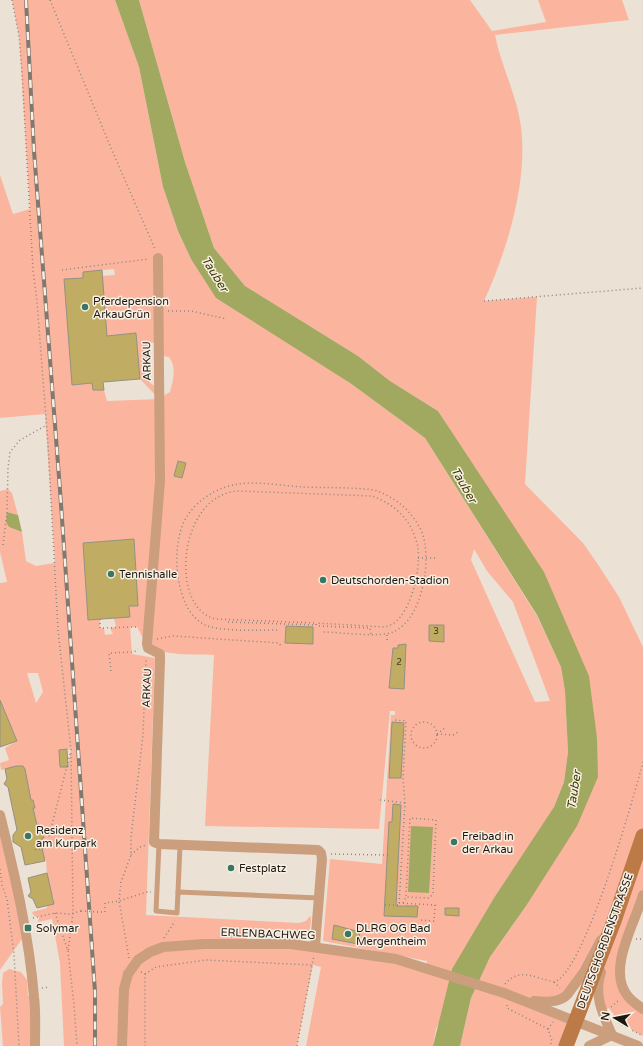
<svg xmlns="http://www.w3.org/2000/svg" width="643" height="1046" viewBox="0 0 643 1046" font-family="'Varela Round',sans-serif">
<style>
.green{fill:#fbb59f;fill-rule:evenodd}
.water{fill:#a1a960}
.building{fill:#c0ad63;stroke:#949083}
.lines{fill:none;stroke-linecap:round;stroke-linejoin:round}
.path{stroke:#8b857c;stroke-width:1.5;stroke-dasharray:1 3;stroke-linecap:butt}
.lane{stroke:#cb9e7d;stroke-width:5}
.street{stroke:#cb9e7d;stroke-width:10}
.secondary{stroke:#bc7a47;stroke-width:15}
.rail-casing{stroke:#7f7970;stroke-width:4}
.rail{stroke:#f9efe2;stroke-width:2.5;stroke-dasharray:8;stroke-linecap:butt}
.path-bridge{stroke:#8b857c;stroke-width:1.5;stroke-dasharray:1 3;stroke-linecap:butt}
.street-bridge{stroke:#cb9e7d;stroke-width:10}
.poi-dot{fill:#397764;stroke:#f9efe2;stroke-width:1.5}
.labels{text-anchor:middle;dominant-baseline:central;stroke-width:3;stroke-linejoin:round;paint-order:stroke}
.number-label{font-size:9px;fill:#443d27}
.poi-label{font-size:11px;fill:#1b1813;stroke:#f9efe2;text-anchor:start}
.street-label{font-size:11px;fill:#1b1813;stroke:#f9efe2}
.water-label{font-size:12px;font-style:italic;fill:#373b00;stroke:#f9efe2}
</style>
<rect width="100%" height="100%" fill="#ebe2d5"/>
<g class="green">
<path d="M12 0H115L139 67 163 187 178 231 191 259 350 383 425 438 537 616 561 667 565 691 568 752 564 782 554 807 436 1029 433 1046H306L321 967 313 965 297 1046H64L60 963 52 919 38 922 39 917 34 916 32 912 47 908V905L54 899 50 889 40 875 47 874 46 860 34 846 43 843 42 838 44 837 39 824 30 827 33 808H35L33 800H31L23 766 1 770 0 763 9 760 5 748 17 741 3 708 0 709V583L7 582 0 552V491L8 489 12 493 18 515 7 512 9 527 22 532 26 561 36 566 55 563 45 414 0 418V175L13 214 30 209 19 36ZM114 269 115 275 102 276 107 336 136 333 140 379 159 399 107 401 104 390H93L92 383 72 385 64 280 83 278V272ZM159 342 163 356 169 357C177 368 173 380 170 392L160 398V389L150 383 149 343ZM134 539 138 605 129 606 130 617 114 618 116 627 110 628 113 634 105 635 104 628H100V619L88 620 83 543ZM474 549 487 571 513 602 550 701 535 702 471 560ZM130 627H137C140 632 143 639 147 643 158 657 197 654 214 655L205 826 379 829 390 711H395V715H391L382 864 330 859 323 941 427 961 426 967 292 944C306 937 311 934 311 918L310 916 306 921 299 923 146 915 155 658 132 654ZM27 673H38L43 692 36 703ZM67 749 71 750 68 767H60L59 750ZM249 929 293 930 291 944 246 943Z"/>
<path d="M139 0H470L492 31 546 22 538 0H622L629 20 495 35C501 66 517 95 521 127 528 182 507 251 484 301L537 297 525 484 583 543 599 566 619 597 643 647V895L622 957 626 995 643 1005V1036L620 1024 609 1008 603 1011 597 993 609 945 567 995 526 1001 576 1021 566 1046H460L471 998 480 978 490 957 526 906 597 738 472 464 438 411 390 381 358 356 245 286 214 248 185 162Z"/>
<path d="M0 815 22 939 0 970Z"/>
<path d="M9 969 21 972 27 980 28 996 35 999V1046H3L0 1007 3 1004 2 984 3 973Z"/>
</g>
<g class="water">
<path d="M115 0H139L185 162 214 248 245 286 358 356 390 381 438 411 544 572 589 676 597 738 598 777 577 826 526 906 490 957 471 998 460 1046H433L452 969 494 898 554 807 564 782 568 752 565 691 561 667 537 615 425 438 350 383 216 298 191 259 178 231 163 187 139 67Z"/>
<path d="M7 512 18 515 22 532 9 527 6 522Z"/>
<path d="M411 826 433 827 429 893 408 892Z"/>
</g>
<g class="building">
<path d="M102 270 107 336 136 333 140 379 103 382 104 390H93L92 383 72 385 64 279 83 278V272Z"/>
<path d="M178 461 186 463 182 478 174 476Z"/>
<path d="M134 539 138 606H129L130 617 88 620 83 543Z"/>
<path d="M429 625H444V642L429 641Z"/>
<path d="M286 626 313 627V644L285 643Z"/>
<path d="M406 644 404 689 389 688 393 648H398V645Z"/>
<path d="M0 700 17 741 0 747Z"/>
<path d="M392 722 404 723 401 778H389Z"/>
<path d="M67 749 68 767H60L59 750Z"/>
<path d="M16 766H23L25 769 31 800H33L35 808H33L37 825 39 824 41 830 42 829 44 838H42L43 843 41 844 45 861 25 865 21 847 13 842V835L17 830 8 787 4 784 7 779 5 769Z"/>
<path d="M393 804 401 805 396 906H418L417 917 384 916 389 822H392Z"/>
<path d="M47 873 54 904 37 908 33 899 28 896 31 892 28 878Z"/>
<path d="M445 908H459V916L445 915Z"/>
<path d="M334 925 360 932 358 944 332 939Z"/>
</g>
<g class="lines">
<g class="path">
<path d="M12 0 19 36 22 72 33 270 37 302 48 444 58 630 71 750 73 914 68 951"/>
<path d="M50 0 111 148 155 249"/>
<path d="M62 270 149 259"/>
<path d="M484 301 643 288"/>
<path d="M168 311H191L227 319"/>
<path d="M3 545 7 512 8 468 10 452 20 440 45 426"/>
<path d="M418 558H437"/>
<path d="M100 619V628L137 627 138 628"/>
<path d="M228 622 316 625"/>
<path d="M316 625V623L216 619C169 610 177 495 238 491L372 496C387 501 404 513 411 528 414 534 417 541 418 548 421 569 410 624 384 627L316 623"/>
<path d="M319 626 370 628 371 634"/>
<path d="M277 630C259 630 220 632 205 625 174 610 170 545 186 518 194 504 209 493 223 488 248 478 279 486 304 487 328 488 351 487 374 490 395 497 411 510 421 530 433 557 423 620 393 632 379 638 340 632 323 632"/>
<path d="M387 635V643"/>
<path d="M157 639 173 636 279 643 281 646"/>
<path d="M111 671 109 653 134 652 138 649"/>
<circle cx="424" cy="735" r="13"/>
<path d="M437 734 453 735 458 732"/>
<path d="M437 734 446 727"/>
<path d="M380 800 405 803"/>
<path d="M35 850 45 848 50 843 49 836 70 754"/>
<path d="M331 854 388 855"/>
<path d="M131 855 140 847 146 845"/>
<path d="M0 869 2 885 7 899 14 954 19 1046"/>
<path d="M399 903 435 905 434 921 420 920"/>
<path d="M403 903 406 897 410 818 436 820 433 894 429 898 406 897"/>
<path d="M385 905H399L405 803 403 779 406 721 394 720"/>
<path d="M97 912H105V903L119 901 147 892H151"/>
<path d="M55 913 68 951 74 1005 77 1046"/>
<path d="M33 918 55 913 70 914 81 911"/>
<path d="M164 938 175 921"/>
<path d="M636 939H643"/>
<path d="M381 948 384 936"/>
<path d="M129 958 119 901 121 882 131 855V837L143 735 146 658"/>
<path d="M141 972 145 974V1046"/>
<path d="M145 974 156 967 206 960 312 965 314 956"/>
<path d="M554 982 560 988"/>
<path d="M505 984C520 967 535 978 554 982 584 974 634 796 643 762"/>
<path d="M42 988 50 987"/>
<path d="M507 1005V1008L548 1029 552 1041 550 1046"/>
<path d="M611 1007 619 1000"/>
<path d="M614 1016 620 1024 643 1036"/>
<path d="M548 1029 553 1022"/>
<path d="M297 1046 312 965"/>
</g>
<g class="lane">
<path d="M159 844 156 911 177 913 178 892 319 898"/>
<path d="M178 892 180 845"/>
</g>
<g class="street">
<path d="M158 258 160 481 147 644 148 648 160 654V660L154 842 159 844 318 850 321 853 322 859 315 946"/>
<path d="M0 815C15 876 29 935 34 997 36 1013 35 1030 35 1046"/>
<path d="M643 895C635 923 607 969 627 995 631 1001 638 1005 643 1009"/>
<path d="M138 960 150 952 163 947 204 944H291L396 959 504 993 638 1046"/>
<path d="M601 972C593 994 603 1015 612 1035"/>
<path d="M534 1001C545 1002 558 1003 567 995L584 972 601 940"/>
<path d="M122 1046 124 989 128 974"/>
<path d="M589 1046 612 1035"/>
</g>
<path class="secondary" d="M566 1046 614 921 643 836"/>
<g class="rail-casing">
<path id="rail" d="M26 0 34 151 60 490 95 992V1046"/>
</g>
<use href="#rail" class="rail"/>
<path class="path-bridge" d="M81 911 97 912"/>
<path class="street-bridge" d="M128 974 138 960"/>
</g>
<g class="poi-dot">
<circle cx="85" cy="307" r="4"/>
<circle cx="111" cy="574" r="4"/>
<circle cx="323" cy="580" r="4"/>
<circle cx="28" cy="836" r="4"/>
<circle cx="454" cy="842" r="4"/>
<circle cx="231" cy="868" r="4"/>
<rect x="24" y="924" width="8" height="8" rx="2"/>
<circle cx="348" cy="934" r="4"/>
</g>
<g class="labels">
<g class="number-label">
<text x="436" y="631">3</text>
<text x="399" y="662">2</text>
</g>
<g class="poi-label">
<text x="93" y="301">Pferdepension<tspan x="93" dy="13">ArkauGrün</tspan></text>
<text x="119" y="574">Tennishalle</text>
<text x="331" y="580">Deutschorden-Stadion</text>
<text x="36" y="830">Residenz<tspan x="36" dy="13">am Kurpark</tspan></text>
<text x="462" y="836">Freibad in<tspan x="462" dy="13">der Arkau</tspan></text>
<text x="239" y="868">Festplatz</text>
<text x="36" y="928">Solymar</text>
<text x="356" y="928">DLRG OG Bad<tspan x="356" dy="13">Mergentheim</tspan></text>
</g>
<g class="street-label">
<text transform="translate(147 361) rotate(-91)">ARKAU</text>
<text transform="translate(147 688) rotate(-88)">ARKAU</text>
<text transform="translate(268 934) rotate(2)">ERLENBACHWEG</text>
<text transform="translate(605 941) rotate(-70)">DEUTSCHORDENSTRASSE</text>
</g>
<g class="water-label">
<text transform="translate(215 274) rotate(58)">Tauber</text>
<text transform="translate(464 485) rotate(60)">Tauber</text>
<text transform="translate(574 790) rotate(-81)">Tauber</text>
</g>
</g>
<g transform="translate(615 1018) rotate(280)" stroke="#f9efe2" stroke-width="3" paint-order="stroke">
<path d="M0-3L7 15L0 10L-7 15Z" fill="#1b1813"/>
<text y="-6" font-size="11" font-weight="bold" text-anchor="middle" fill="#1b1813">N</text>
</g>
</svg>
